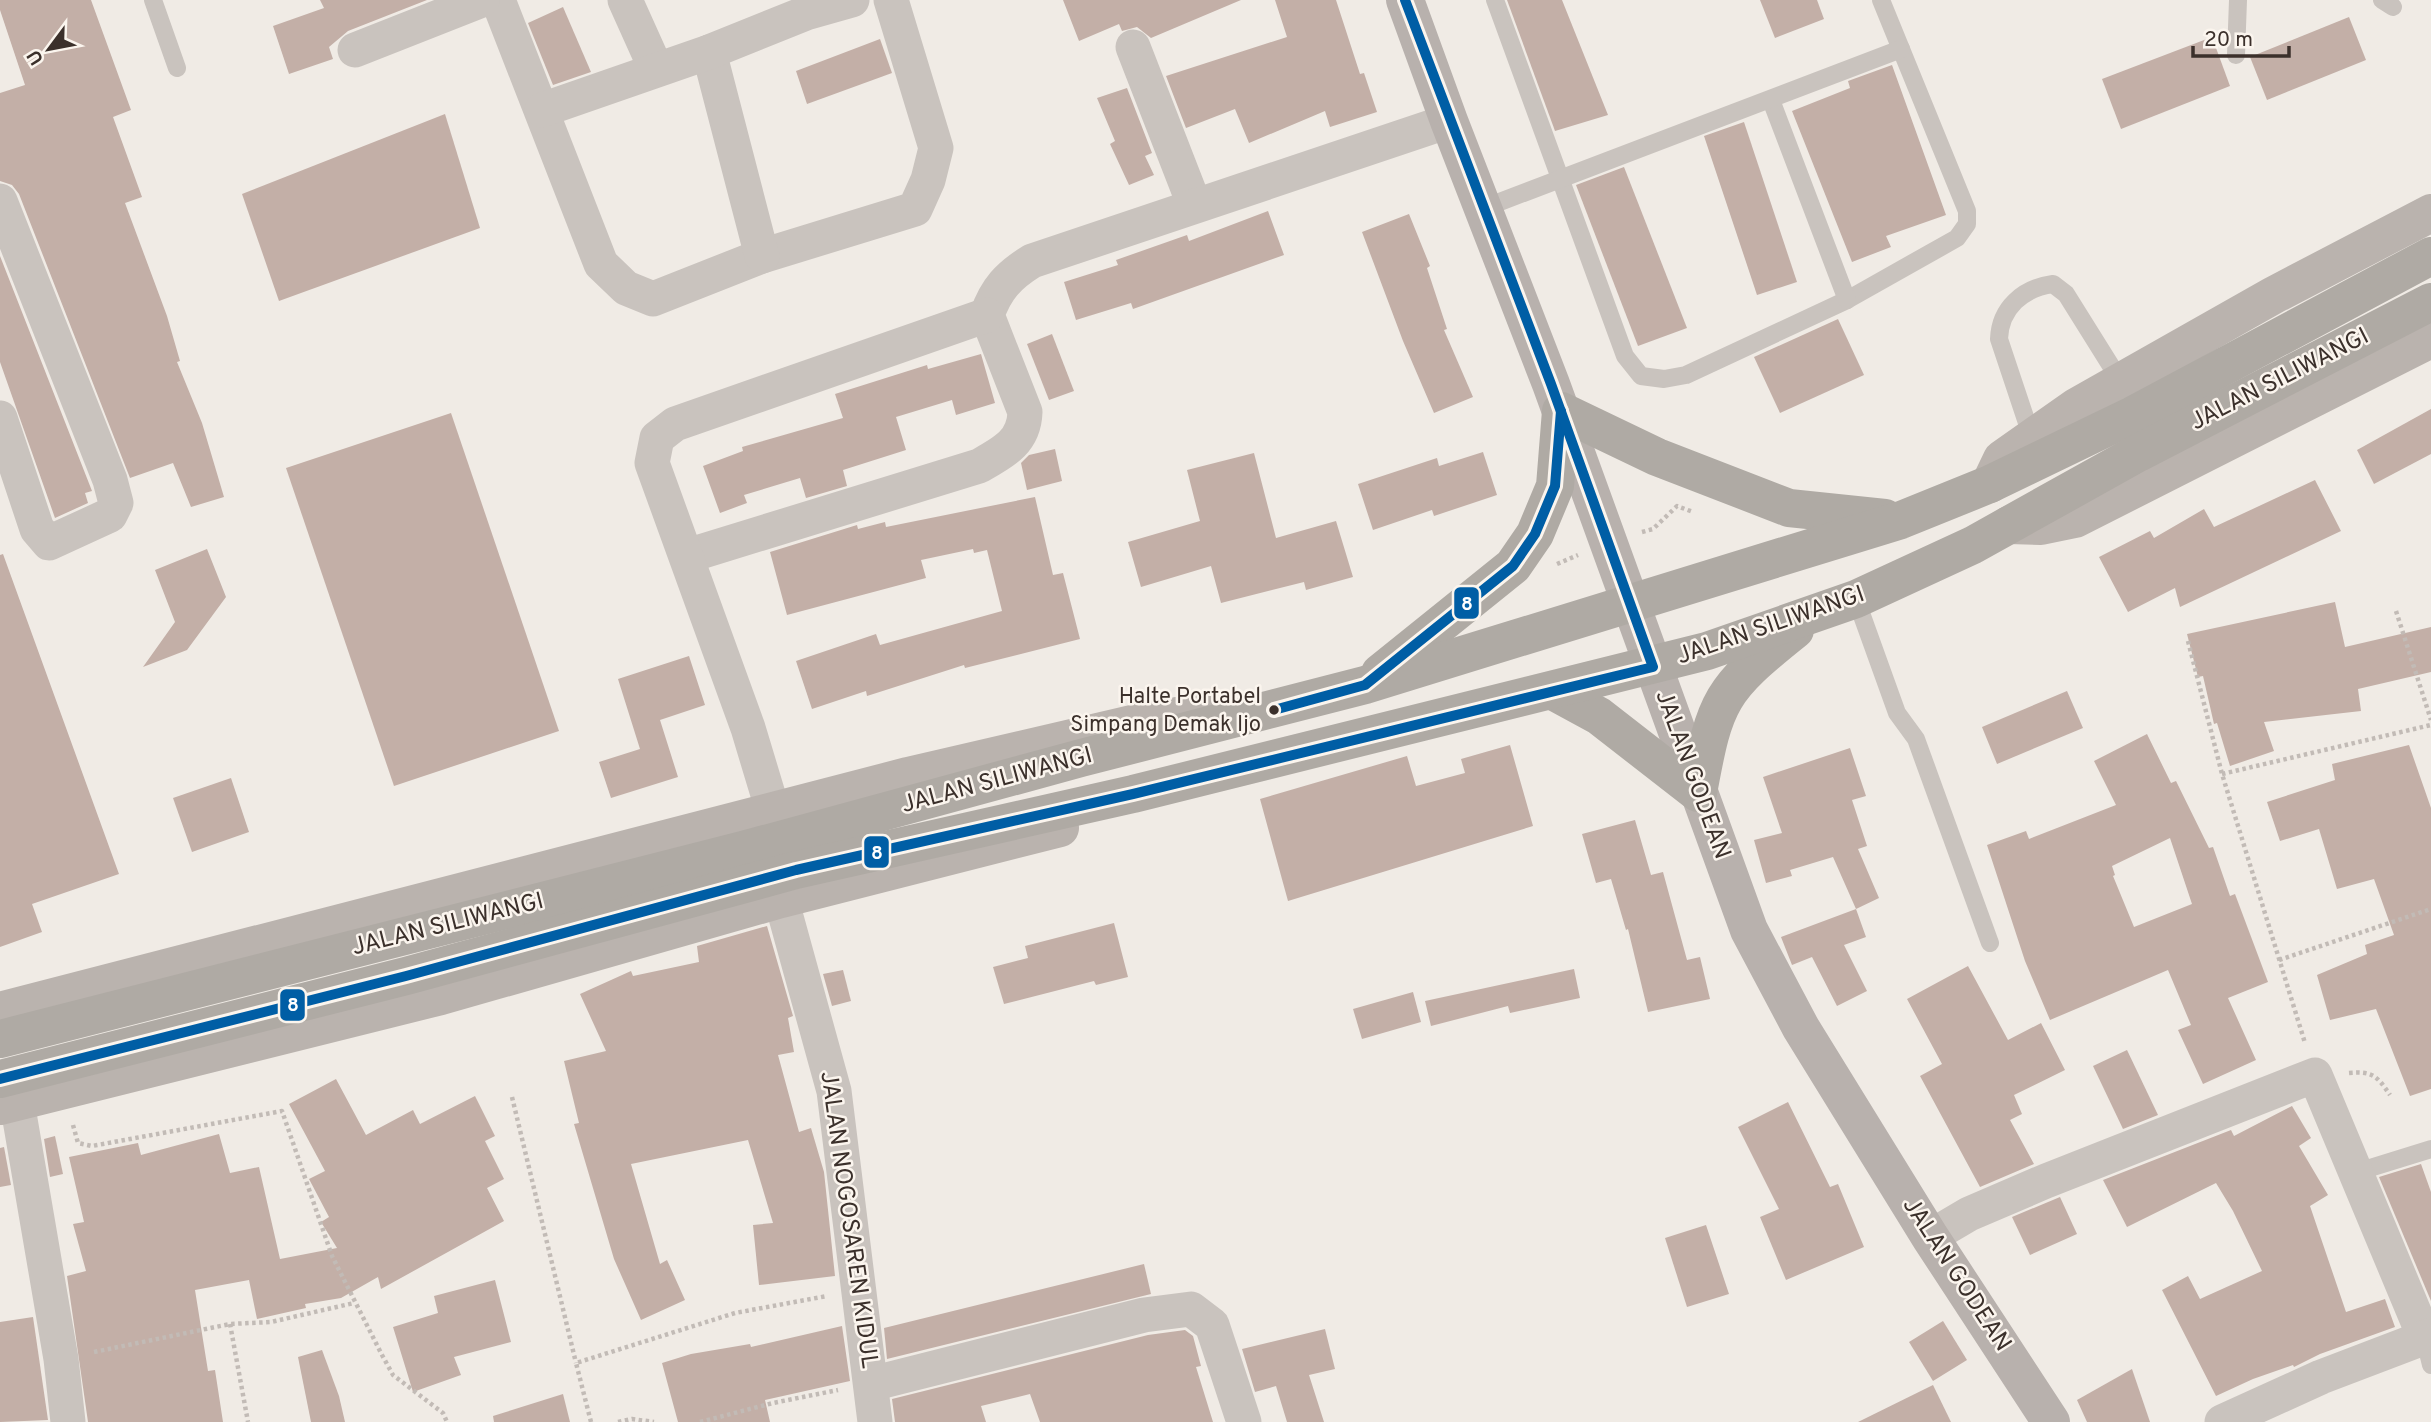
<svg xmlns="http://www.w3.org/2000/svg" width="2431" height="1422" viewBox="0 0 2431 1422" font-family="Overpass,sans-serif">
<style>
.building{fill:#c3afa7;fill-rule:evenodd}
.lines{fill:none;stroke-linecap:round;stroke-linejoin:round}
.path{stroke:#c2bbb6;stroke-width:4.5;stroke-dasharray:3.5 3.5;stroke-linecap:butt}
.lane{stroke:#c9c3be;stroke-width:18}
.street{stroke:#c9c3be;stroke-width:35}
.secondary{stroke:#bab3ae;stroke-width:38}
.primary{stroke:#b8b1ad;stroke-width:38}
.highway{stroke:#afaaa4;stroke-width:38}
.bus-1-casing{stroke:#fbf5ee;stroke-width:16}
.bus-1{stroke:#005ea5;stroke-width:10}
.bus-dot{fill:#3b302b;stroke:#fbf5ee;stroke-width:2.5}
.labels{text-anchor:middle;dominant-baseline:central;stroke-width:5;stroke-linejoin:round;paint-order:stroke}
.bus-label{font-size:22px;fill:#3b302b;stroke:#fbf5ee;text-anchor:end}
.street-label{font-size:24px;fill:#3b302b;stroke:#fbf5ee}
.line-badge{stroke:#fbf5ee;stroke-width:2.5}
.badge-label{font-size:19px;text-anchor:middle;font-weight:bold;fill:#fff}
</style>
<rect width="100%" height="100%" fill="#f0ebe5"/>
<g class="building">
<path d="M0 0H91L131 110 113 117 142 197 125 203 167 316 180 361 177 362 202 423 224 497 191 507 173 463 130 478 19 194 12 185 0 181V93L25 85 0 10Z"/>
<path d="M320 0H427L348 31 329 47 333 59 289 74 273 26 324 8Z"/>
<path d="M1063 0H1241L1151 38 1137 27 1122 31 1119 24 1079 41Z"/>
<path d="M1275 0H1336L1360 74 1364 73 1377 112 1330 127 1325 111 1249 143 1235 109 1186 128 1166 76 1287 37Z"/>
<path d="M1507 0H1562L1608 115 1555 131Z"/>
<path d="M1760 0H1817L1824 19 1775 38Z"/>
<path d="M563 7 591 72 553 85 528 23Z"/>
<path d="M2349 17 2366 60 2267 100 2250 57Z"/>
<path d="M2212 37 2230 86 2121 129 2102 79Z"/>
<path d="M880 39 892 73 807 104 796 71Z"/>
<path d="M1892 65 1946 215 1886 236 1891 247 1852 262 1792 111 1850 88 1848 81Z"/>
<path d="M1127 88 1152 153 1145 156 1154 175 1129 185 1110 144 1115 141 1097 98Z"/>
<path d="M445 114 480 228 279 301 242 194Z"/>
<path d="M1744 122 1797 282 1757 295 1704 136Z"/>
<path d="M1624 167 1687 328 1638 346 1576 185Z"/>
<path d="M1268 211 1284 255 1133 309 1131 303 1076 320 1064 282 1118 265 1116 260 1187 235 1189 241Z"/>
<path d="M1409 214 1430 266 1427 268 1447 329 1444 330 1473 397 1434 413 1403 341 1362 232Z"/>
<path d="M0 256 92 491 85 493 88 503 55 518 0 362Z"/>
<path d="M1838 319 1864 375 1780 413 1754 357Z"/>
<path d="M1052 334 1074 391 1049 400 1027 344Z"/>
<path d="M981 354 995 403 956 415 952 400 896 417 906 450 843 470 847 486 806 498 800 478 744 495 747 503 720 513 703 466 743 451 742 447 843 418 835 394 927 365 928 369Z"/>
<path d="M2431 409V454L2374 484 2357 450Z"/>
<path d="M451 413 559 731 394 786 286 468Z"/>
<path d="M1055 449 1062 481 1027 490 1021 463 1029 455Z"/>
<path d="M1483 452 1497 495 1434 516 1432 510 1373 530 1358 484 1437 458 1439 466Z"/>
<path d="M1254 453 1276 538 1336 521 1353 577 1306 590 1304 582 1221 603 1211 566 1141 587 1128 542 1200 521 1187 470Z"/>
<path d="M2315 480 2341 531 2180 607 2175 588 2128 612 2099 557 2150 531 2154 538 2204 509 2214 527Z"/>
<path d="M1035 497 1053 575 1063 573 1080 639 965 668 964 665 867 696 866 691 812 709 796 661 876 634 880 645 1002 611 987 550 974 553 973 549 921 560 926 578 787 615 770 552 857 525 858 529 885 522 886 527Z"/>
<path d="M207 549 226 597 187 650 143 667 175 622 155 570Z"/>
<path d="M3 554 119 874 32 904 42 932 0 947V555Z"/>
<path d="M2335 602 2345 647 2431 627V672L2358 689 2361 711 2264 722 2274 751 2230 766 2217 723 2214 724 2203 676 2198 677 2187 634Z"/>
<path d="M689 656 705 705 660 720 678 777 611 798 599 762 640 749 618 679Z"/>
<path d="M2067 691 2083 728 1997 764 1982 727Z"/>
<path d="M2147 734 2171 783 2176 781 2209 848 2213 847 2230 896 2235 894 2268 982 2228 998 2256 1060 2203 1084 2178 1030 2191 1025 2168 970 2050 1020 2025 961 1987 845 2026 831 2029 839 2116 805 2094 761ZM2170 838 2192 904 2134 927 2113 876 2115 875 2112 866Z"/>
<path d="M1510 745 1533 826 1288 901 1260 799 1407 756 1416 786 1465 773 1461 759Z"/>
<path d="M2409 745 2431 808V1089L2410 1096 2376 1009 2330 1020 2317 975 2367 954 2365 945 2394 935 2374 879 2337 889 2319 829 2280 841 2267 802 2335 780 2332 764Z"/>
<path d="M1850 748 1866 796 1852 800 1867 846 1858 849 1879 898 1856 909 1833 857 1790 870 1792 876 1766 883 1754 840 1782 833 1763 777Z"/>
<path d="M231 778 249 832 192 852 173 798Z"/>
<path d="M1635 820 1651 875 1663 872 1687 960 1700 957 1710 999 1648 1012 1628 929 1626 930 1611 879 1596 883 1582 834Z"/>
<path d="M1856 909 1866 937 1844 945 1867 991 1837 1006 1812 957 1792 965 1781 937Z"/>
<path d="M1114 923 1128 977 1096 985 1094 981 1004 1004 993 967 1028 958 1025 946Z"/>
<path d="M767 926 793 1016 788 1018 794 1052 778 1055 799 1132 811 1128 824 1172 835 1276 759 1285 753 1225 773 1223 748 1140 631 1164 660 1264 667 1260 685 1300 641 1320 614 1259 574 1124 579 1123 564 1061 606 1051 580 994 631 971 633 976 699 962 697 946Z"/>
<path d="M1968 966 2008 1040 2041 1023 2065 1070 2014 1095 2022 1114 2010 1120 2034 1164 1980 1187 1920 1076 1942 1064 1907 999Z"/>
<path d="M1574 969 1580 998 1510 1013 1508 1006 1431 1026 1425 1001Z"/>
<path d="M843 970 851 1001 832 1006 823 974Z"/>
<path d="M1413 992 1421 1022 1362 1039 1353 1009Z"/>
<path d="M2127 1050 2158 1115 2123 1129 2093 1066Z"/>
<path d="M336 1079 366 1135 413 1110 420 1124 475 1096 495 1136 485 1141 504 1179 487 1188 504 1221 381 1289 378 1277 341 1298 305 1304 306 1308 257 1319 249 1280 195 1290 208 1371 215 1370 223 1422H88L67 1276 86 1271 73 1224 84 1222 69 1157 138 1143 141 1155 219 1134 230 1173 259 1167 280 1259 337 1248 321 1222 329 1217 309 1179 325 1171 289 1104Z"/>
<path d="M1788 1102 1830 1187 1838 1184 1864 1247 1786 1280 1760 1217 1779 1209 1738 1127Z"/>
<path d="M2292 1106 2311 1138 2299 1146 2328 1195 2310 1206 2346 1312 2385 1299 2395 1327 2320 1354 2294 1367 2293 1365 2253 1379 2216 1396 2162 1290 2188 1276 2200 1299 2262 1271 2233 1211 2216 1183 2127 1227 2103 1180 2231 1130 2234 1136Z"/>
<path d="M55 1136 63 1174 50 1177 44 1139Z"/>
<path d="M4 1147 11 1185 0 1187V1148Z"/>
<path d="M2421 1164 2431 1192V1301L2379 1177Z"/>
<path d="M2060 1197 2077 1234 2030 1255 2012 1217Z"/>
<path d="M1706 1225 1729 1294 1687 1307 1665 1238Z"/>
<path d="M1144 1264 1151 1294 887 1359 884 1328Z"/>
<path d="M495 1280 511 1342 454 1357 461 1375 413 1392 393 1327 438 1313 434 1296Z"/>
<path d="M33 1317 48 1420 0 1422V1322Z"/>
<path d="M1943 1321 1967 1360 1933 1381 1909 1342Z"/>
<path d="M842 1326 850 1381 765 1400 770 1422H678L662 1363 691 1354 750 1344 751 1347Z"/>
<path d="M1325 1329 1335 1369 1309 1375 1324 1422H1287L1276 1386 1255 1392 1242 1349Z"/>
<path d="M1185 1330 1193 1336 1201 1366 1196 1367 1213 1422H1040L1030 1394 981 1406 986 1422H895L892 1399 1148 1335Z"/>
<path d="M322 1350 339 1396 345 1422H311L298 1357Z"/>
<path d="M2132 1369 2150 1422H2087L2077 1400Z"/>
<path d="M1933 1385 1951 1422H1858Z"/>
<path d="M563 1394 570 1422H494L493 1416Z"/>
</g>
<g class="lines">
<g class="path">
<path d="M1642 532 1653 529 1677 506 1693 512"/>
<path d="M1557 564 1578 555"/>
<path d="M2396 611 2431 720"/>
<path d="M2188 641 2222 774 2305 1043"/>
<path d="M2222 774 2431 725"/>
<path d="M2279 960 2431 909"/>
<path d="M2349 1073C2373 1071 2377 1076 2390 1095"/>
<path d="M512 1097 576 1363"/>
<path d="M73 1125 78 1143 92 1146 282 1111 332 1256 382 1355 393 1375 443 1413 447 1422"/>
<path d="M230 1324 248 1422"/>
<path d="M94 1352 230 1324 271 1322 354 1303"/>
<path d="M591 1422 576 1363 735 1313 827 1296"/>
<path d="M618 1422 632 1419 654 1422"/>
<path d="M700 1422 773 1403 838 1390"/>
</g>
<g class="lane">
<path d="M153 0 177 68"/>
<path d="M1495 0 1625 356 1641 376 1664 379 1686 375 1847 300 1957 238 1967 224V211L1881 0"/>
<path d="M2382 0 2393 7"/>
<path d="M2236 55 2238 0"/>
<path d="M1771 100 1847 300"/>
<path d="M1484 208 1901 49"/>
<path d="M2033 441 1999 339C2000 308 2023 288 2053 284L2066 294 2121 382"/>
<path d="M1856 599 1897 713 1916 739 1990 943"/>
<path d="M2357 1172 2431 1149"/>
<path d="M2424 1336 2431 1365"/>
</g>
<g class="street">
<path d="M498 0 601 264 626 288 653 299 762 256 915 209 928 180 936 148 891 0"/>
<path d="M625 0 656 69"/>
<path d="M1133 47 1194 204"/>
<path d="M355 50 482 0"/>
<path d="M709 52 762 256"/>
<path d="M542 110 709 52 806 13 852 0"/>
<path d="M0 201 110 480 116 503 110 515 49 543 37 529 0 418"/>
<path d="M687 556 979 466C1004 452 1024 442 1025 412L987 315C996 289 1008 276 1032 261L1449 121"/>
<path d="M773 811 748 728 652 463 657 438 675 424 987 315"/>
<path d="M781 899 834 1091 875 1422"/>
<path d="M17 1102 61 1359 68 1422"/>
<path d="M1930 1237 1969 1214 2046 1181 2315 1075 2424 1336"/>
<path d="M871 1384 1144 1315 1191 1309 1212 1325 1244 1422"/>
<path d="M2222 1422 2321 1377 2431 1335"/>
</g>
<g class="secondary">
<path d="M1990 484 2002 459 2076 407 2274 295 2431 213"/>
<path d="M2009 525 2041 526 2075 519 2431 339"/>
<path d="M0 1011 908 776 1149 720 1197 713 1210 715"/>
<path d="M0 1106 441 996 781 899 1060 828"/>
</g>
<path class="primary" d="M1405 0 1449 121 1551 384 1749 930 1801 1028 1930 1237 2051 1422"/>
<g class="highway">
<path d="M1380 673 1513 566 1535 534 1555 486 1561 411 1657 457 1789 508 1885 518"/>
<path d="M1553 691 1599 716 1698 793C1715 699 1720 690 1795 630"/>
<path d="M0 1039 743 850 1081 758 1365 685 1901 520 1990 484 2133 415 2431 256"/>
<path d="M0 1079 406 976 796 870 1133 794 1707 651 1856 599 1973 545 2138 453 2431 302"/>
</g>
<g class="bus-1-casing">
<g id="bus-1">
<path d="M1274 710 1365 685 1513 566 1535 534 1555 486 1561 411"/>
<path d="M0 1079 406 976 796 870 1133 794 1653 667 1551 384 1405 0"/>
</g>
</g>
<use href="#bus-1" class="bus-1"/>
</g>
<circle class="bus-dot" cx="1274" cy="710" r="6"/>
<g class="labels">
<g class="bus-label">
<text x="1261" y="697">Halte Portabel<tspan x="1261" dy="28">Simpang Demak Ijo</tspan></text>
</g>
<g class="street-label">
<text transform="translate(2280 380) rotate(-27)">JALAN SILIWANGI</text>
<text transform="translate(1771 626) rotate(-19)">JALAN SILIWANGI</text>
<text transform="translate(1692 775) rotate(70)">JALAN GODEAN</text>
<text transform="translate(997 781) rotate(-15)">JALAN SILIWANGI</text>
<text transform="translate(448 925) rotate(-14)">JALAN SILIWANGI</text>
<text transform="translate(848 1220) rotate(82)">JALAN NOGOSAREN KIDUL</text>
<text transform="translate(1956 1275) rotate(57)">JALAN GODEAN</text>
</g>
</g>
<g class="line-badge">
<rect x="1453" y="586" width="27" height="34" rx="7" fill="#005ea5"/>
<rect x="863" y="835" width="27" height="34" rx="7" fill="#005ea5"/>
<rect x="279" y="988" width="27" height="34" rx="7" fill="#005ea5"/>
</g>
<g class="badge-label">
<text x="1467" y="610">8</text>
<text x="877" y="859">8</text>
<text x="293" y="1011">8</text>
</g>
<g transform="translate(49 49) rotate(238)" stroke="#fbf5ee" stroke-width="5" paint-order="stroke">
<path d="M0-5L12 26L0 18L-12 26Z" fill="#3b302b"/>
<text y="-10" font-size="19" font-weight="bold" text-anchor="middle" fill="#3b302b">U</text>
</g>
<path d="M2193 46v10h96v-10" fill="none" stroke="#3b302b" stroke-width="3.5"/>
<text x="2204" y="46" font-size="21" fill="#3b302b" stroke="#fbf5ee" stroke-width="5" paint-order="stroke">20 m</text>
</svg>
